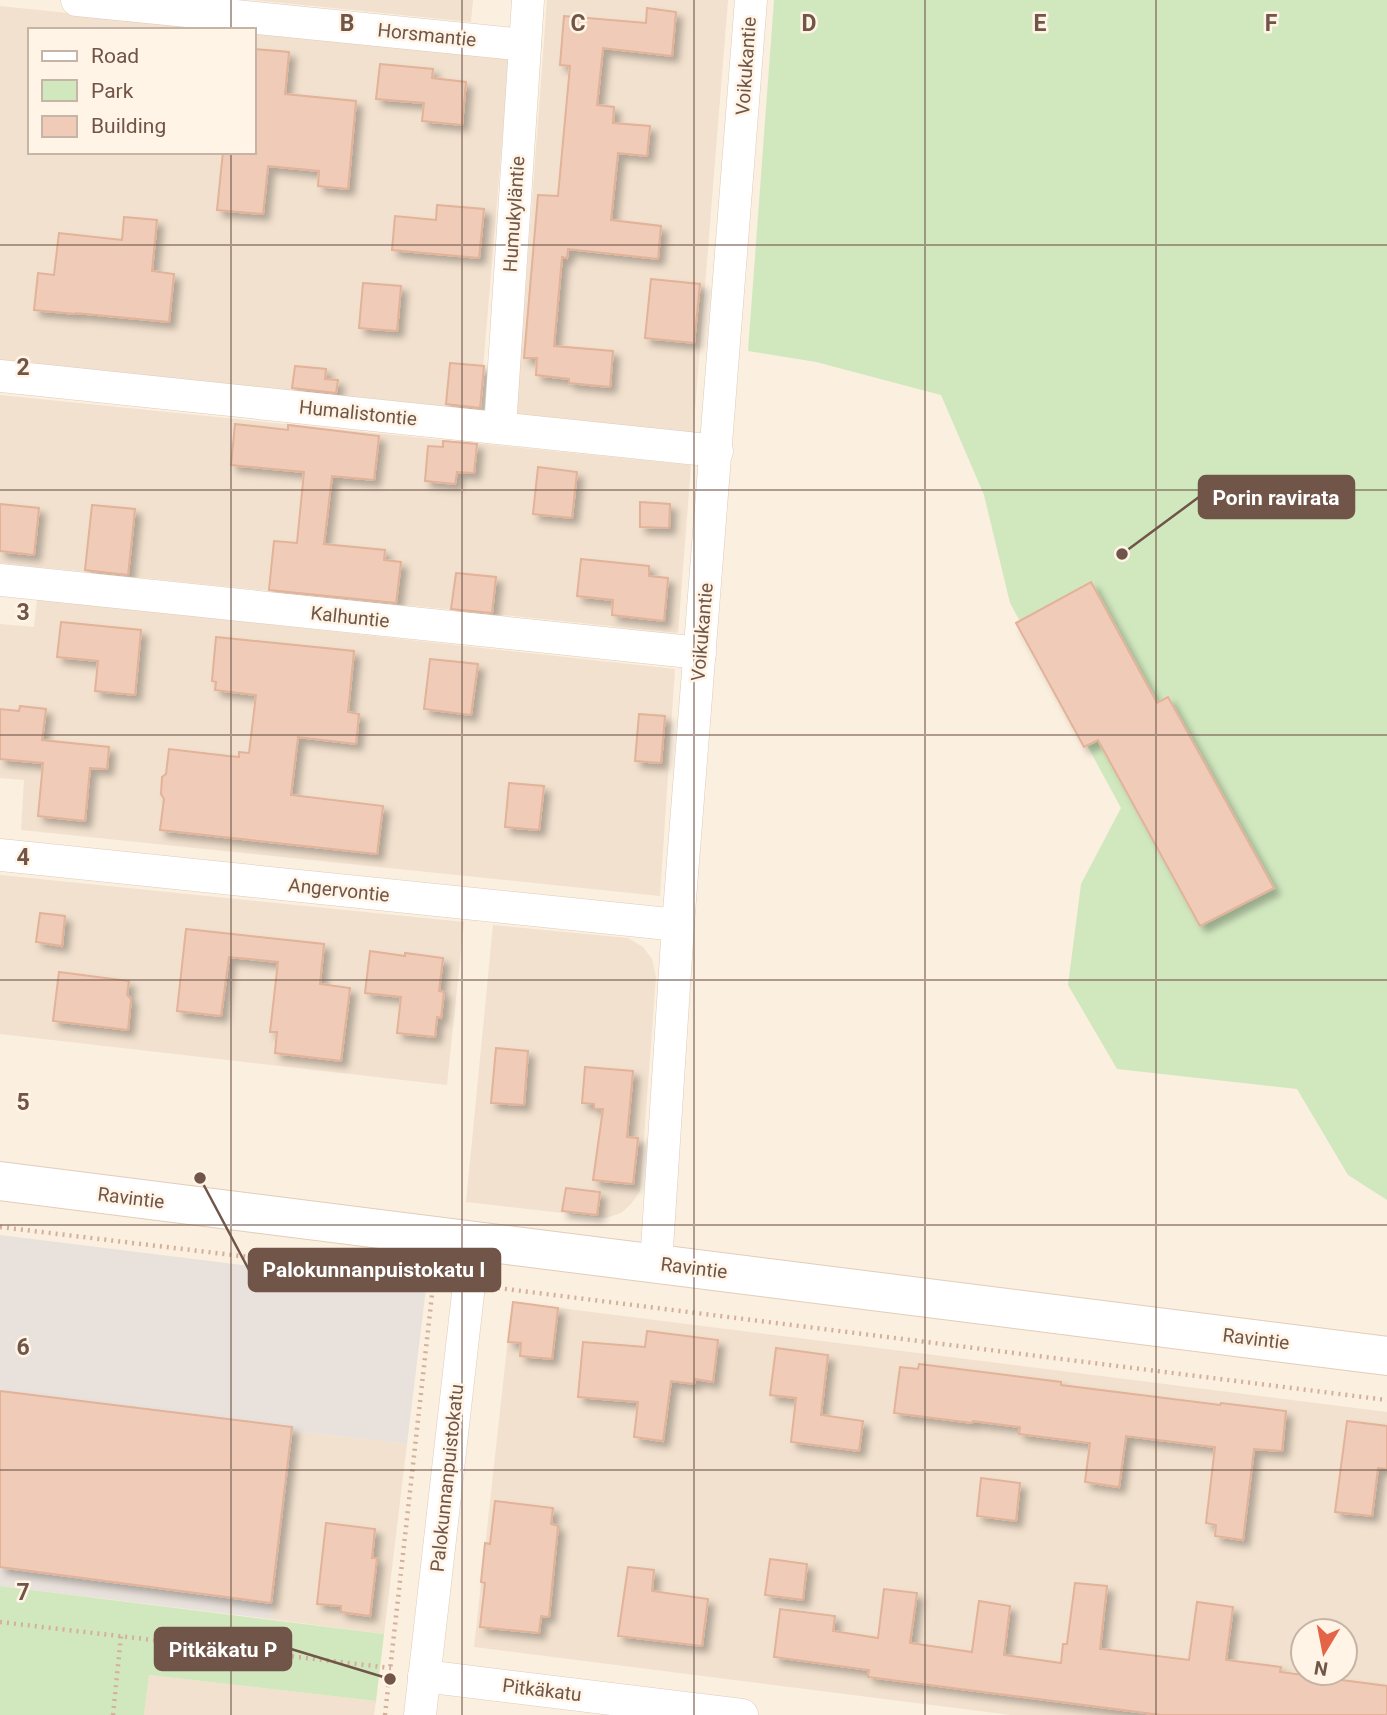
<svg xmlns="http://www.w3.org/2000/svg" width="1387" height="1715" viewBox="0 0 1387 1715" font-family="Roboto,sans-serif">
<style>
.residential{fill:#f2e1ce;fill-rule:evenodd}
.industrial{fill:#e9e1db}
.green{fill:#d1e8bf}
.building{fill:#f0ccb8;stroke:#e2b299;stroke-width:2;filter:url(#shadow)}
.lines{fill:none;stroke-linecap:round;stroke-linejoin:round}
.street-casing{stroke:#dfcbbc;stroke-width:33}
.secondary-casing{stroke:#e3ccba;stroke-width:40}
.path{stroke:#d4af9b;stroke-width:4.5;stroke-dasharray:2 5;stroke-linecap:butt}
.street{stroke:#fff;stroke-width:32}
.secondary{stroke:#fff;stroke-width:38}
.grid{fill:none;stroke:#705548;stroke-width:2;stroke-opacity:0.55}
.labels{text-anchor:middle;dominant-baseline:central;stroke-width:5;stroke-linejoin:round;paint-order:stroke}
.street-label{font-size:19px;fill:#705548;stroke:#fff4e5}
.grid-label{font-size:23px;text-anchor:middle;font-weight:bold;fill:#705548;stroke:#fff4e5;stroke-width:5;stroke-linejoin:round;paint-order:stroke}
.leader{fill:none;stroke:#705548;stroke-width:2.5}
.callout-dot{fill:#705548;stroke:#fff4e5;stroke-width:2.5}
.callout{fill:#705548;stroke:#705548;stroke-width:2.5}
.callout-label{font-size:21px;text-anchor:middle;font-weight:bold;fill:#fff}
</style>
<defs>
<filter id="shadow"><feDropShadow dx="6" dy="6" stdDeviation="3.5" flood-color="#0004"/></filter>
</defs>
<rect width="100%" height="100%" fill="#fbefdf"/>
<g class="residential">
<path d="M253 0H473L471 22Z"/>
<path d="M547 0H728L693 435 516 417Z"/>
<path d="M0 6 231 30H30V152H254V32L509 58 479 417 0 361Z"/>
<path d="M0 395 691 465 678 633 0 563Z"/>
<path d="M37 599 675 669 660 896 21 830 24 780 0 778V624L34 627Z"/>
<path d="M0 875 464 922 447 1085 0 1034Z"/>
<path d="M493 925 628 938 643 947 652 959 656 977 640 1191 631 1204 621 1213 606 1218 466 1202Z"/>
<path d="M512 1302 1387 1412V1715H1011L474 1647ZM1303 1631H1345V1673H1303Z"/>
<path d="M294 1431 407 1444 384 1634 270 1619Z"/>
<path d="M149 1675 376 1701 374 1715H144Z"/>
</g>
<path class="industrial" d="M0 1235 426 1288 407 1444 294 1431 270 1619 0 1586Z"/>
<g class="green">
<path d="M774 0H1387V1200L1348 1175 1297 1089 1117 1069 1068 985 1081 884 1121 808 1010 603 984 495 941 395 816 362 748 351Z"/>
<path d="M0 1586 384 1634 376 1701 149 1675 144 1715H0Z"/>
</g>
<g class="building">
<path d="M647 8 676 12 672 56 603 48 597 105 614 107 613 123 650 126 647 156 618 153 611 220 661 226 658 259 568 249 567 258 562 257 554 346 613 351 610 387 569 383V379L536 375 537 358H524L538 195 558 196 570 66 560 65 564 16 646 23Z"/>
<path d="M254 49 289 52 285 94 356 101 348 189 318 186 319 171 268 166 263 214 217 210 223 152H254Z"/>
<path d="M380 64 433 69 432 78 466 82 462 125 422 121 424 103 376 99Z"/>
<path d="M437 205 484 209 479 258 392 250 395 216 436 220Z"/>
<path d="M124 217 157 220 152 271 174 274 169 322 76 313V314L34 310 38 273 54 275 59 233 122 240Z"/>
<path d="M651 279 700 284 694 343 645 338Z"/>
<path d="M363 283 401 286 397 331 359 328Z"/>
<path d="M450 363 484 366 480 408 446 404Z"/>
<path d="M295 366 326 369 325 379 338 380 336 393 292 388Z"/>
<path d="M235 424 288 430V425L379 436 374 480 332 476 324 544 385 550 384 560 401 562 396 603 269 590 274 541 297 543 304 472 231 465Z"/>
<path d="M443 441 477 444 474 473 457 472 455 484 425 481 428 446 443 447Z"/>
<path d="M538 467 577 472 572 518 533 514Z"/>
<path d="M640 502 670 504 669 528 640 527Z"/>
<path d="M0 504 39 508 34 555 0 551Z"/>
<path d="M92 505 135 509 128 575 85 570Z"/>
<path d="M581 559 649 566V576L668 578 664 621 612 615 613 600 577 596Z"/>
<path d="M456 573 496 577 492 613 451 609Z"/>
<path d="M1091 582 1157 703 1168 697 1274 888 1200 926 1098 740 1084 747 1016 623Z"/>
<path d="M61 622 141 630 135 695 95 691 98 661 57 657Z"/>
<path d="M216 637 354 651 348 712 359 714 356 744 298 737 291 795 383 806 377 854 160 830 164 799 161 794 162 777 166 774 169 749 228 756 239 757V752L249 753 256 695 215 690 216 682 212 681Z"/>
<path d="M430 659 478 664 471 715 424 709Z"/>
<path d="M20 706 46 709 42 740 109 747 107 769 90 768 85 821 38 816 43 763 0 759V709L19 711Z"/>
<path d="M639 714 665 716 661 763 635 761Z"/>
<path d="M509 783 544 786 539 830 505 827Z"/>
<path d="M40 913 65 916 62 946 36 942Z"/>
<path d="M186 929 324 944 320 984 350 988 341 1061 275 1053 277 1032H270L278 962 229 957 221 1016 177 1011Z"/>
<path d="M370 951 405 956V953L443 958 439 991 444 992 441 1018 437 1017 435 1037 397 1033 401 997 365 993Z"/>
<path d="M59 972 129 981 127 995 131 999 128 1030 53 1021Z"/>
<path d="M496 1048 528 1051 524 1105 491 1103Z"/>
<path d="M585 1067 633 1071 627 1137 638 1138 633 1184 593 1180 603 1109H594V1104L582 1103Z"/>
<path d="M566 1188 600 1192 597 1215 562 1211Z"/>
<path d="M513 1302 558 1308 552 1359 520 1356 521 1343 508 1342Z"/>
<path d="M647 1331 718 1340 713 1382 695 1379 694 1384 671 1381 663 1441 634 1437 638 1402 578 1397 583 1342 645 1347Z"/>
<path d="M776 1348 828 1355 821 1415 863 1421 859 1451 791 1442 796 1398 770 1395Z"/>
<path d="M919 1364 1061 1382V1385L1220 1405 1221 1403 1286 1411 1282 1451 1254 1449 1243 1540 1215 1536 1216 1525 1206 1523 1215 1447 1126 1436 1119 1487 1085 1482 1090 1443 1019 1434 1020 1427 973 1421 972 1423 894 1413 900 1367 918 1369Z"/>
<path d="M0 1391 292 1427 271 1603 0 1567Z"/>
<path d="M1347 1421 1387 1426V1469L1378 1468 1372 1516 1335 1512Z"/>
<path d="M981 1478 1020 1483 1016 1521 977 1516Z"/>
<path d="M495 1501 553 1508 551 1524 558 1526 549 1617 541 1616 539 1633 480 1627 485 1583 481 1582 485 1543 490 1544Z"/>
<path d="M326 1523 375 1529 372 1558H377L370 1616 341 1612V1606L317 1604Z"/>
<path d="M770 1559 807 1564 803 1600 765 1595Z"/>
<path d="M628 1567 654 1570 652 1591 708 1599 702 1646 618 1636Z"/>
<path d="M1075 1583 1107 1586 1100 1649 1189 1660 1197 1602 1233 1607 1226 1660 1281 1667 1280 1672 1387 1686V1715H1161L868 1677 869 1670 774 1657 780 1609 835 1616 833 1631 878 1638 884 1589 917 1593 910 1643 972 1652 979 1601 1010 1606 1004 1655 1061 1663 1063 1644H1067Z"/>
</g>
<g class="lines">
<g class="street-casing">
<g id="street">
<path d="M77 0 525 45"/>
<path d="M0 376 717 451"/>
<path d="M500 428 528 0"/>
<path d="M0 580 700 653"/>
<path d="M0 855 678 925"/>
<path d="M656 1264 678 925 751 0"/>
<path d="M424 1676 742 1715"/>
<path d="M420 1715 474 1241"/>
</g>
</g>
<g class="secondary-casing">
<path id="secondary" d="M0 1181 1387 1356"/>
</g>
<g class="path">
<path d="M0 1227 440 1280"/>
<path d="M498 1288 1387 1400"/>
<path d="M0 1622 391 1668"/>
<path d="M113 1715 121 1636"/>
<path d="M385 1715 435 1268"/>
</g>
<use href="#street" class="street"/>
<use href="#secondary" class="secondary"/>
</g>
<path class="grid" d="M231 0V30M462 0V1715M694 0V1715M925 0V1715M1156 0V1715M231 152V1715M0 245H1387M0 490H1387M0 735H1387M0 980H1387M0 1225H1387M0 1470H1387"/>
<g class="labels">
<g class="street-label">
<text transform="translate(427 35) rotate(6)">Horsmantie</text>
<text transform="translate(746 66) rotate(-86)">Voikukantie</text>
<text transform="translate(514 214) rotate(-86)">Humukyläntie</text>
<text transform="translate(358 413) rotate(6)">Humalistontie</text>
<text transform="translate(350 617) rotate(6)">Kalhuntie</text>
<text transform="translate(702 632) rotate(-85)">Voikukantie</text>
<text transform="translate(339 890) rotate(6)">Angervontie</text>
<text transform="translate(131 1198) rotate(7)">Ravintie</text>
<text transform="translate(694 1268) rotate(7)">Ravintie</text>
<text transform="translate(1256 1339) rotate(7)">Ravintie</text>
<text transform="translate(447 1478) rotate(-84)">Palokunnanpuistokatu</text>
<text transform="translate(542 1690) rotate(7)">Pitkäkatu</text>
</g>
</g>
<g class="grid-label">
<text x="347" y="31">B</text>
<text x="578" y="31">C</text>
<text x="809" y="31">D</text>
<text x="1040" y="31">E</text>
<text x="1271" y="31">F</text>
<text x="23" y="375">2</text>
<text x="23" y="620">3</text>
<text x="23" y="865">4</text>
<text x="23" y="1110">5</text>
<text x="23" y="1355">6</text>
<text x="23" y="1600">7</text>
</g>
<path class="leader" d="M1122 554L1199 497M200 1178L249 1270M390 1679L291 1649"/>
<g class="callout-dot">
<circle cx="1122" cy="554" r="7"/>
<circle cx="200" cy="1178" r="7"/>
<circle cx="390" cy="1679" r="7"/>
</g>
<g class="callout">
<rect x="1199" y="476" width="155" height="42" rx="7"/>
<rect x="249" y="1249" width="251" height="42" rx="7"/>
<rect x="155" y="1628" width="136" height="42" rx="7"/>
</g>
<g class="callout-label">
<text x="1276" y="505">Porin ravirata</text>
<text x="374" y="1277">Palokunnanpuistokatu I</text>
<text x="223" y="1657">Pitkäkatu P</text>
</g>
<rect x="28" y="28" width="228" height="126" fill="#fff4e5" stroke="#c6b4a6" stroke-width="2"/>
<rect x="42" y="51" width="35" height="10" fill="#ffffff" stroke="#c6b4a6" stroke-width="2"/>
<text x="91" y="63" font-size="21" fill="#705548">Road</text>
<rect x="42" y="80" width="35" height="21" fill="#d1e8bf" stroke="#c6b4a6" stroke-width="2"/>
<text x="91" y="98" font-size="21" fill="#705548">Park</text>
<rect x="42" y="116" width="35" height="21" fill="#f0ccb8" stroke="#c6b4a6" stroke-width="2"/>
<text x="91" y="133" font-size="21" fill="#705548">Building</text>
<g transform="translate(1324 1652) rotate(190)"><circle r="33" fill="#fff4e5" stroke="#c6b4a6" stroke-width="2"/>
<path d="M0-5L12 26L0 18L-12 26Z" fill="#e36446"/>
<text y="-10" font-size="19" font-weight="bold" text-anchor="middle" fill="#705548">N</text>
</g>
</svg>
